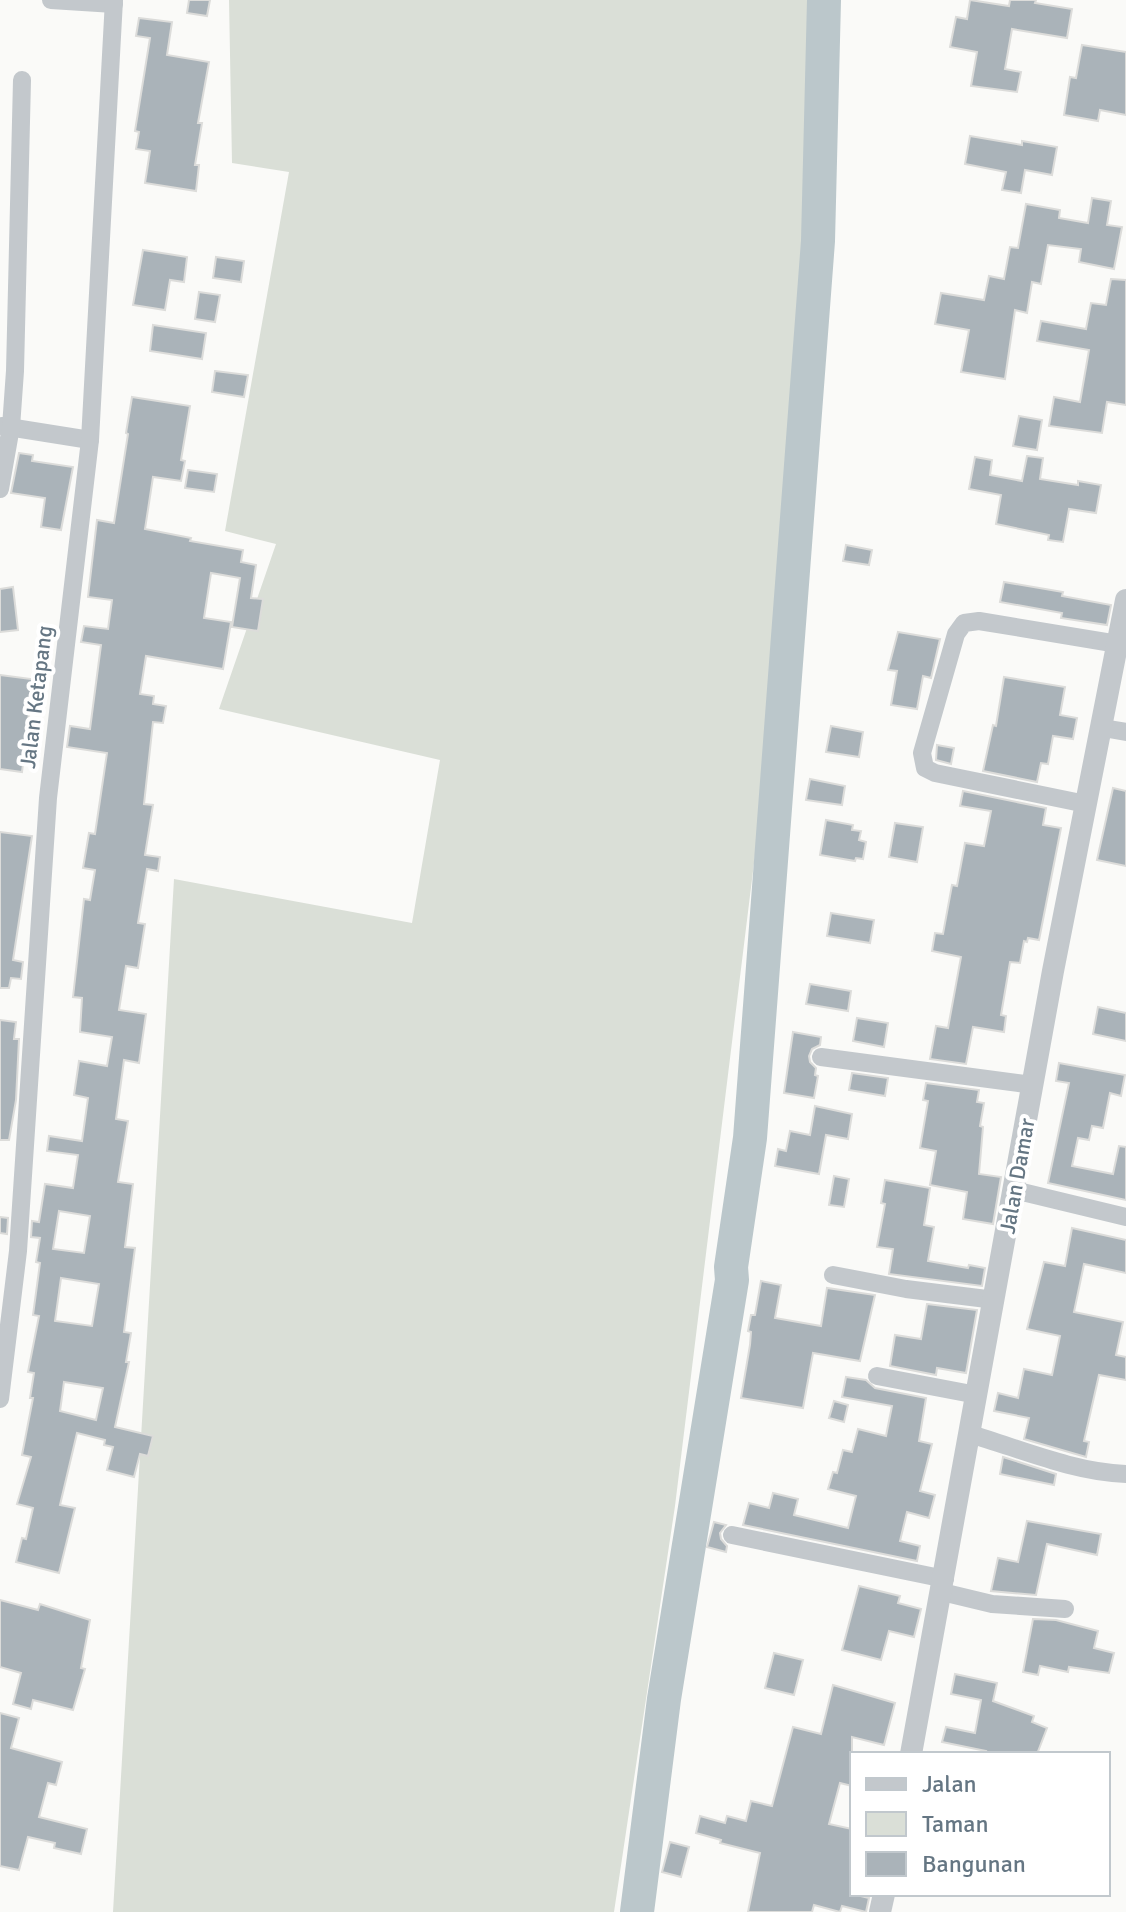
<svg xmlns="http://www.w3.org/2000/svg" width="1126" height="1912" viewBox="0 0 1126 1912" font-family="Signika,sans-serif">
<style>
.green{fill:#dadfd7}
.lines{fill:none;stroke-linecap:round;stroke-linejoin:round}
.river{stroke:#bbc7cb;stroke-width:34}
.building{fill:#aab3b9;stroke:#dcdcda;stroke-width:2;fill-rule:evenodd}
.minor{stroke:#c3c8cc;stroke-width:18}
.tertiary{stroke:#c3c8cc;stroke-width:22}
.labels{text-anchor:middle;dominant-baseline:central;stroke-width:8;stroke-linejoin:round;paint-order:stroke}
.street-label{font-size:22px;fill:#657683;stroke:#fff}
</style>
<rect width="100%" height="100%" fill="#fafaf8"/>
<path class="green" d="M229 0H811L798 505 675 1506 614 1912H113L174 879 412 923 440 760 219 709 276 544 225 531 289 172 232 163Z"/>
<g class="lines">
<path class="river" d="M637 1912 664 1699 732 1280 731 1267 750 1138 818 241 824 0"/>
</g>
<g class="building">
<path d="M189 0H210L207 16 187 13Z"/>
<path d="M970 0 1009 6 1010 0H1036L1035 3 1072 9 1067 38 1012 29 1005 69 1021 72 1017 92 971 86 977 52 950 47 956 17 967 19Z"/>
<path d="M139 18 172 22 167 55 209 62 198 123H202L195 165H199L196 191 145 183 150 151 136 149 139 132 135 131 150 38 136 36Z"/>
<path d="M1082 45 1126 52V115L1100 110 1098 121 1064 115 1070 77 1076 78Z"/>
<path d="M970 136 1022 145V141L1057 147 1052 175 1025 170 1021 193 1002 190 1006 172 965 164Z"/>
<path d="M1092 198 1111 201 1107 225 1122 227 1114 269 1079 262 1081 249 1048 245 1041 284 1032 282 1027 313 1015 310 1005 379 961 372 969 330 935 324 941 293 984 300 989 276 1004 279 1010 247 1018 248 1026 204 1060 210 1059 218 1088 223Z"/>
<path d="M143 250 187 257 184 282 170 280 165 310 133 305Z"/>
<path d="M216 257 244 261 241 282 213 278Z"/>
<path d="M1111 279 1126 280V405L1107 402 1102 433 1049 426 1054 397 1080 402 1089 350 1037 341 1041 321 1086 329 1091 303 1106 305Z"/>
<path d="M199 292 220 295 215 322 195 319Z"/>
<path d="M153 325 206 333 202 359 150 351Z"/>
<path d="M215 371 248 375 244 397 212 392Z"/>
<path d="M132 397 190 406 181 460 185 461 181 481 153 477 145 529 191 538 190 541 243 550 241 562 256 565 251 598 263 599 258 631 232 627 240 578 211 573 204 618 231 622 223 669 146 656 140 694 154 696 153 704 166 706 163 723 153 722 144 804 153 805 145 855 160 857 158 871 147 869 138 923 145 924 138 968 126 966 119 1010 146 1014 139 1063 124 1060 116 1119 128 1121 118 1182 133 1184 125 1247 135 1248 124 1332 131 1333 126 1362H129L115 1427 153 1436 148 1456 140 1454 134 1477 107 1470 113 1447 104 1445 105 1440 77 1433 60 1505 75 1508 59 1573 16 1562 22 1538 26 1539 33 1508 17 1504 31 1457 22 1455 33 1398H30L34 1373 28 1372 39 1316 33 1315 40 1263 36 1262 40 1238 31 1237 32 1221 39 1222 45 1184 73 1188 78 1155 47 1151 49 1136 82 1141 88 1098 74 1095 79 1061 107 1066 112 1037 80 1032 82 998 73 997 84 899 90 900 95 870 83 868 89 833 95 834 107 753 67 747 70 726 90 729 101 645 81 642 84 626 108 629 112 600 88 597 97 520 114 523 128 434 126 433ZM59 1211 90 1216 84 1253 53 1249ZM61 1278 99 1284 92 1326 55 1321ZM64 1382 103 1388 96 1420 60 1411Z"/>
<path d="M1019 416 1042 420 1037 450 1013 446Z"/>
<path d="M19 453 33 455 32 461 73 467 61 530 41 527 45 498 11 493Z"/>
<path d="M1027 456 1043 458 1040 479 1078 485V481L1101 485 1096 513 1069 509 1063 542 1048 540 1049 535 996 524 1001 495 969 489 975 457 992 460 990 475 1022 481Z"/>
<path d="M188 470 217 474 214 492 185 488Z"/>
<path d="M846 545 872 550 869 565 843 561Z"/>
<path d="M1004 582 1063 592 1062 596 1111 605 1107 625 1061 618 1062 613 1000 602Z"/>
<path d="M13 587 18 630 0 632V589Z"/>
<path d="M898 632 940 639 931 678 923 676 917 709 891 705 897 671 888 670Z"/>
<path d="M0 675 39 680 35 714 29 713 22 772 0 769Z"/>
<path d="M1004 677 1065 687 1060 715 1077 718 1073 739 1053 736 1048 764 1041 763 1037 782 983 771 993 725 996 726Z"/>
<path d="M831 726 863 732 859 757 826 752Z"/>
<path d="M937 745 954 748 951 764 936 760Z"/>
<path d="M810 779 845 786 842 805 806 800Z"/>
<path d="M1113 788 1126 791V866L1097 860Z"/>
<path d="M963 791 1046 808 1043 825 1061 828 1039 940 1028 938 1027 942 1024 941 1020 963 1010 962 1001 1015 1006 1016 1004 1032 973 1027 966 1064 930 1059 936 1026 948 1028 961 957 932 951 935 933 943 934 952 885 957 886 965 843 984 846 991 811 960 806Z"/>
<path d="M826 820 853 825 852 830 861 831 859 840 866 842 863 859 856 858 855 861 820 855Z"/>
<path d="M895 823 923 827 917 862 889 857Z"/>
<path d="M0 832 32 836 13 960 23 962 21 979 11 978 9 988H0Z"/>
<path d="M831 913 874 920 870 943 827 936Z"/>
<path d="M810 984 851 991 848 1011 806 1004Z"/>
<path d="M1098 1007 1126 1013V1041L1093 1034Z"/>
<path d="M857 1018 888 1023 884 1047 853 1041Z"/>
<path d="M0 1020 16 1022 14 1039H19L16 1100 9 1140H0Z"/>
<path d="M793 1032 821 1037 820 1045 812 1049 809 1056 810 1062 816 1068 815 1075 818 1076 814 1098 784 1093Z"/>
<path d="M1059 1063 1125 1075 1121 1096 1110 1093 1103 1128 1092 1126 1089 1140 1078 1138 1072 1166 1113 1174 1119 1146 1126 1147V1200L1048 1183 1069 1083 1056 1081Z"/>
<path d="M852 1073 888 1078 885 1096 849 1090Z"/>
<path d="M926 1083 979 1090 977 1102 984 1103 980 1126 983 1127 979 1174 1001 1177 993 1224 963 1219 967 1192 930 1185 936 1151 920 1148 928 1101 923 1100Z"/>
<path d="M815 1106 852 1114 848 1139 826 1135 819 1174 775 1166 778 1149 786 1151 790 1131 810 1135Z"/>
<path d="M834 1176 849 1179 844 1207 829 1205Z"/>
<path d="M885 1180 930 1188 924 1225 934 1227 928 1261 968 1268 969 1265 985 1268 982 1286 889 1274 893 1249 877 1247 885 1204 881 1203Z"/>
<path d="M0 1217 8 1218 7 1234 0 1233Z"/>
<path d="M1072 1228 1126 1240V1273L1084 1264 1074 1312 1123 1322 1116 1355 1126 1357V1380L1099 1375 1084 1441 1089 1442 1086 1457 1024 1439 1029 1418 994 1411 998 1393 1018 1398 1024 1369 1052 1375 1060 1336 1027 1329 1044 1262 1065 1266Z"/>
<path d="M761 1281 781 1285 775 1318 821 1326 827 1288 875 1295 860 1361 813 1353 803 1408 741 1398 750 1345 751 1332 748 1331 751 1315H755Z"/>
<path d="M927 1304 977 1310 966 1373 937 1368 936 1375 890 1366 895 1335 921 1339Z"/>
<path d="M846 1377 866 1380 875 1388 926 1398 919 1441 932 1444 920 1491 935 1495 929 1518 907 1512 900 1541 920 1546 917 1561 743 1525 749 1503 769 1508 773 1493 798 1499 794 1515 848 1528 856 1496 828 1489 833 1472 837 1473 843 1450 852 1452 858 1429 886 1436 892 1406 842 1397Z"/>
<path d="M834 1401 848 1405 844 1422 829 1418Z"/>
<path d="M1003 1457 1056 1474 1054 1485 1000 1474Z"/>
<path d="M1027 1521 1101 1534 1097 1555 1047 1544 1036 1595 991 1591 998 1558 1018 1562Z"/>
<path d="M714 1522 726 1525 720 1533 721 1539 727 1546 726 1552 707 1547Z"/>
<path d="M859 1586 900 1596 898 1603 921 1609 914 1637 889 1631 881 1660 842 1650Z"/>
<path d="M0 1600 38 1610 40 1604 90 1620 81 1668 85 1669 73 1710 33 1700 31 1709 13 1704 21 1673 0 1667Z"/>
<path d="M1033 1619 1056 1620 1098 1631 1094 1648 1114 1653 1109 1673 1069 1667 1068 1672 1040 1666 1038 1675 1023 1672Z"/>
<path d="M774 1653 803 1660 794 1695 765 1688Z"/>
<path d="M955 1674 997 1683 993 1701 1034 1716 1032 1722 1047 1728 1037 1754H985L986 1751 942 1742 946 1727 975 1733 981 1700 951 1694Z"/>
<path d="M833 1685 895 1703 884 1745 852 1737V1786L840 1783 829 1824 852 1829V1894L869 1898 866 1912 842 1906 840 1912 814 1905 812 1912H748L760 1853 720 1843 721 1840 696 1833 700 1816 725 1823 727 1816 746 1821 751 1801 772 1806 793 1727 821 1734Z"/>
<path d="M0 1713 19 1718 11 1748 62 1762 56 1785 48 1783 39 1817 87 1829 81 1854 54 1848 55 1843 28 1837 19 1870 0 1866Z"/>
<path d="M670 1842 689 1847 681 1877 662 1872Z"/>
</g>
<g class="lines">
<g class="minor">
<path d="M51 0 114 4"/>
<path d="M2 426 90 440"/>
<path d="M0 489 11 427 15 371 22 80"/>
<path d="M1103 728 1126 732"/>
<path d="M1086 804 935 773 925 768 922 753 956 634 964 623 979 621 1118 644"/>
<path d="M821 1057 1033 1085"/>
<path d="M1014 1190 1126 1217"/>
<path d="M833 1275 906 1289 995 1300"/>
<path d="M877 1376 977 1395"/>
<path d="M0 1399 18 1251 48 798 90 440 114 0"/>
<path d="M970 1434C1021 1449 1073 1472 1126 1474"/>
<path d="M732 1535 945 1579"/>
<path d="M942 1592 992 1604 1065 1609"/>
</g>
<g class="tertiary">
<path d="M911 1754 1053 971 1126 600"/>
<path d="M880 1912 884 1894"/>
</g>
</g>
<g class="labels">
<g class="street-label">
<text transform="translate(36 697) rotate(-83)">Jalan Ketapang</text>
<text transform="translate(1017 1176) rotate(-80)">Jalan Damar</text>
</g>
</g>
<rect x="850" y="1752" width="260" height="144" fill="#ffffff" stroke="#c1c8cd" stroke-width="2"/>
<rect x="866" y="1778" width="40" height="12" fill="#c3c8cc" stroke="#c1c8cd" stroke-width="2"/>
<text x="922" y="1792" font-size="24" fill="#657683">Jalan</text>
<rect x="866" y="1812" width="40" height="24" fill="#dadfd7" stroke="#c1c8cd" stroke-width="2"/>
<text x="922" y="1832" font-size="24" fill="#657683">Taman</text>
<rect x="866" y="1852" width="40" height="24" fill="#aab3b9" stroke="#c1c8cd" stroke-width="2"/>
<text x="922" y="1872" font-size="24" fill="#657683">Bangunan</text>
</svg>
